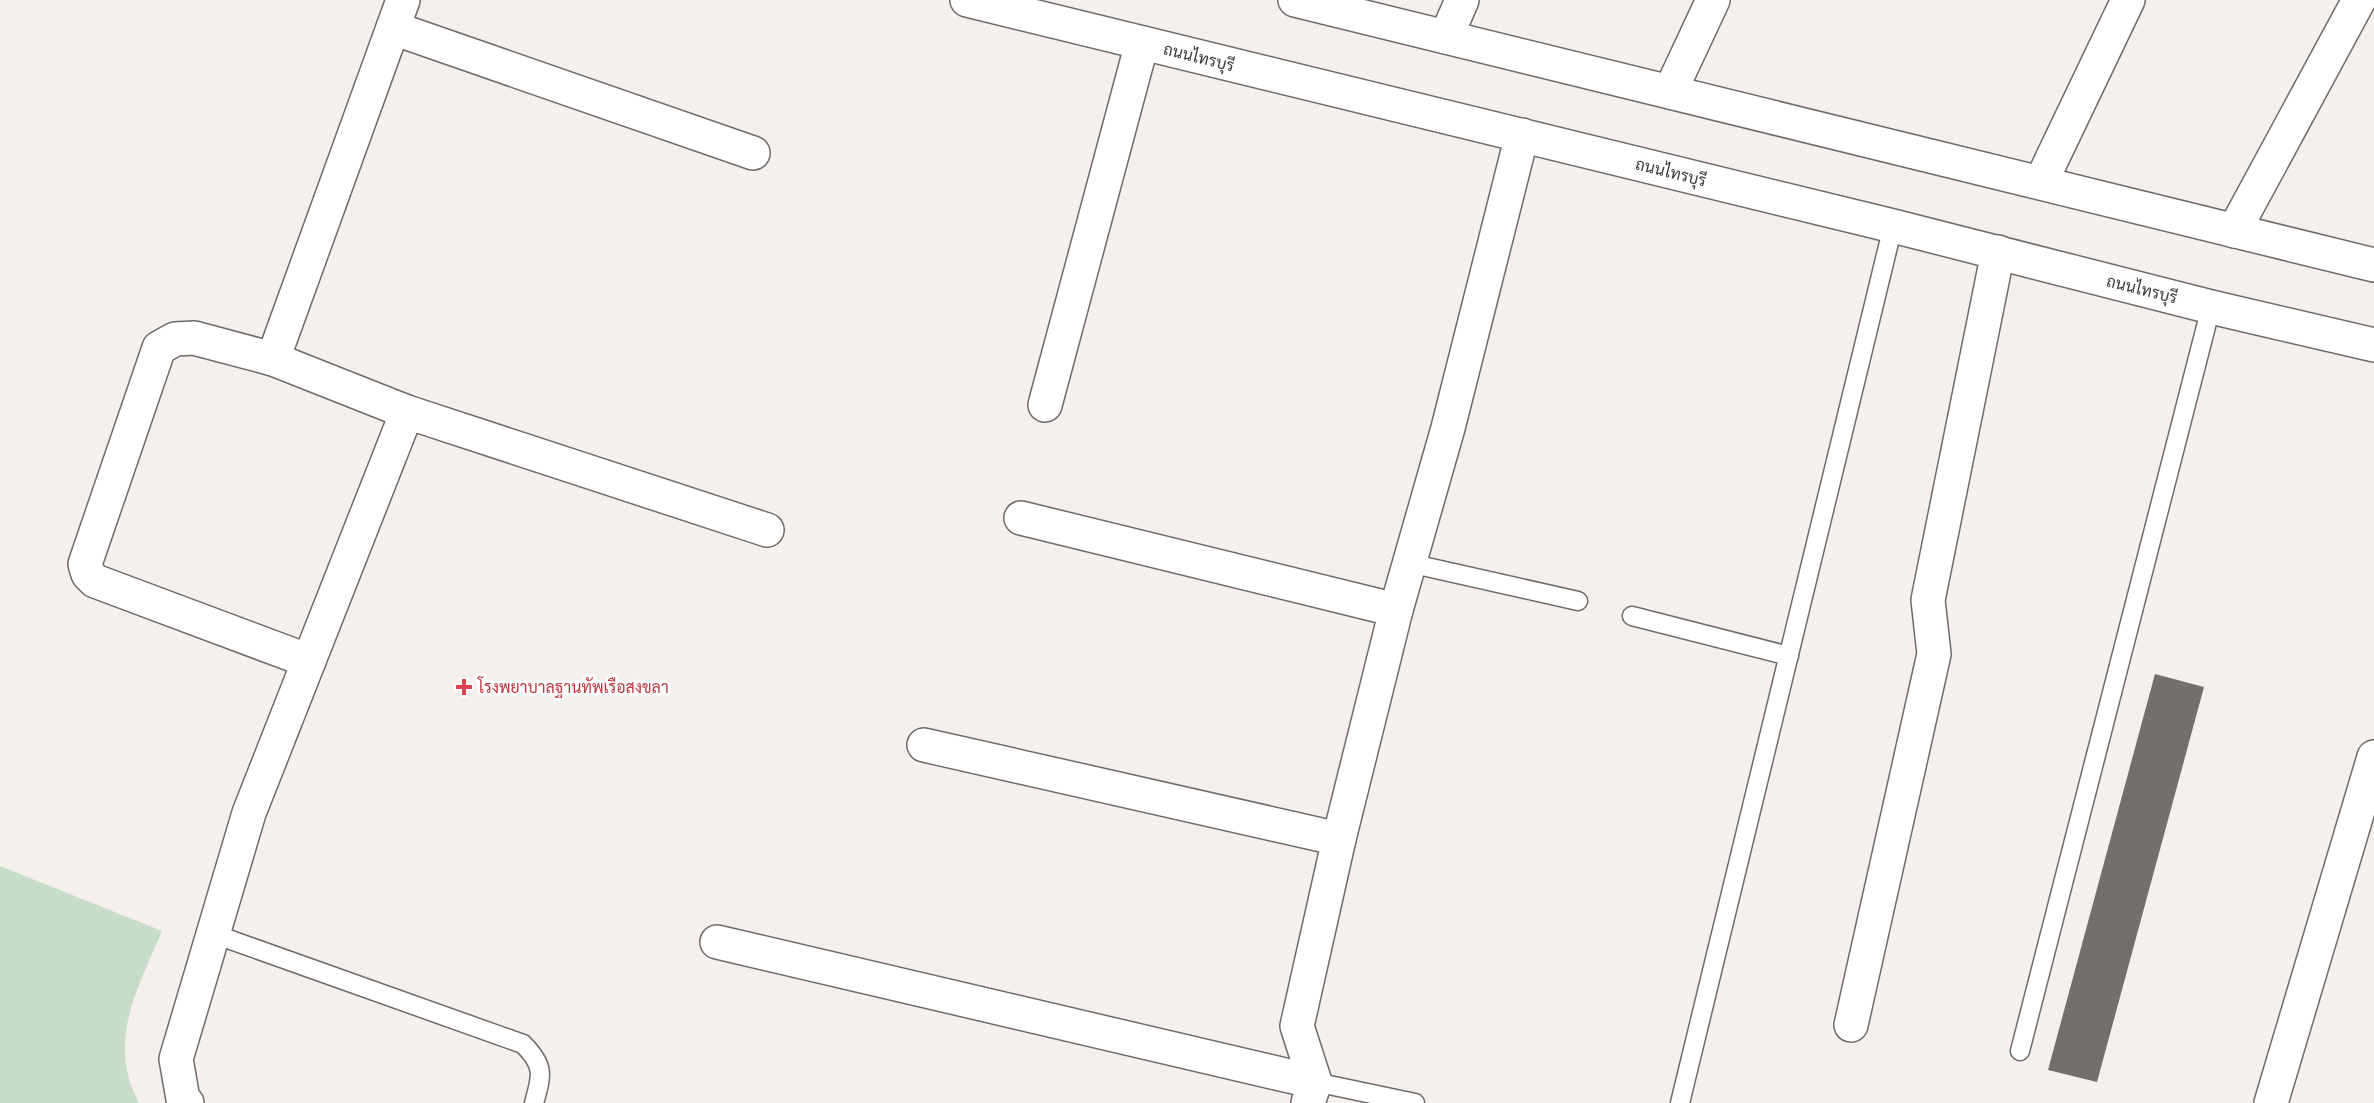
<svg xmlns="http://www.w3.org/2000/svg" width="2374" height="1103" viewBox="0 0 2374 1103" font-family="'PT Sans Narrow',Sarabun,sans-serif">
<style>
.green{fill:#c7dccb}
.building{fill:#736f6c}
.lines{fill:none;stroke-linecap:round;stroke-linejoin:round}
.service-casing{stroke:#6f6b68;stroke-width:21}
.minor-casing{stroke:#6f6b68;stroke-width:36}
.primary-casing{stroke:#6f6b68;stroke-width:36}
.service{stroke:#fff;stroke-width:18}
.minor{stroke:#fff;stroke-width:33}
.primary{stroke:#fff;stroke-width:33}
.health-dot{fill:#e0444e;stroke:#fefefe;stroke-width:2}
.labels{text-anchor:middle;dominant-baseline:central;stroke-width:6;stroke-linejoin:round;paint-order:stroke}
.street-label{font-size:16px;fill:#3a3837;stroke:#fefefe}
.health-label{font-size:16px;fill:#be3a42;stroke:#fefefe;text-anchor:start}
</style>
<rect width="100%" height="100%" fill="#f5f0ed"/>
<path class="green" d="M0 866 162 931C138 988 106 1042 139 1103H0Z"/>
<path class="building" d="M2155 674 2204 687 2097 1082 2048 1070Z"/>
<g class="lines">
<g class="service-casing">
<g id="service">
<path d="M1409 563 1578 601"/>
<path d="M1632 616 1789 656"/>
<path d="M214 934 523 1044C545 1066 542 1075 534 1103"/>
<path d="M2020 1051 2211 307"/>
<path d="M1315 1082 1415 1103"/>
<path d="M1680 1103 1893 226"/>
</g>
</g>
<g class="minor-casing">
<g id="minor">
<path d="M393 28 753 153"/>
<path d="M1446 37 1462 0"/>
<path d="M1670 92 1713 0"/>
<path d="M2041 182 2128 0"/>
<path d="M2234 231 2359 0"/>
<path d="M273 359 403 0"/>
<path d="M1045 405 1142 43"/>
<path d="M1021 518 1396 610"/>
<path d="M309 661 95 581 88 574 85 564 159 348 175 339 194 338 273 359 407 412 767 530"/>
<path d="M924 745 1339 839"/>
<path d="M717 942 1315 1082"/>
<path d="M1851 1025 1934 654 1928 600 1998 252"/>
<path d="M187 1103 183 1099 176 1059 249 813 407 412"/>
<path d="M1308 1103 1315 1082 1297 1026 1339 839 1396 610 1448 428 1522 135"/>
<path d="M2271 1103 2374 757"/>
</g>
</g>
<g class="primary-casing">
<g id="primary">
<path d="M967 0 1893 226 2211 307 2374 345"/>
<path d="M1295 0 2374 265"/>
</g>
</g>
<use href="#service" class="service"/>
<use href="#minor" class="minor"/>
<use href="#primary" class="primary"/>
</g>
<path class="health-dot" d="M461 678h6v6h6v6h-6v6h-6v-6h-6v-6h6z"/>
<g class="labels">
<g class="street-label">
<text transform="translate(1199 57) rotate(14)">ถนนไทรบุรี</text>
<text transform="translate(1671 172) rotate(14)">ถนนไทรบุรี</text>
<text transform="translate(2142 289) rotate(14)">ถนนไทรบุรี</text>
</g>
<g class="health-label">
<text x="478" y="687">โรงพยาบาลฐานทัพเรือสงขลา</text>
</g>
</g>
</svg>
